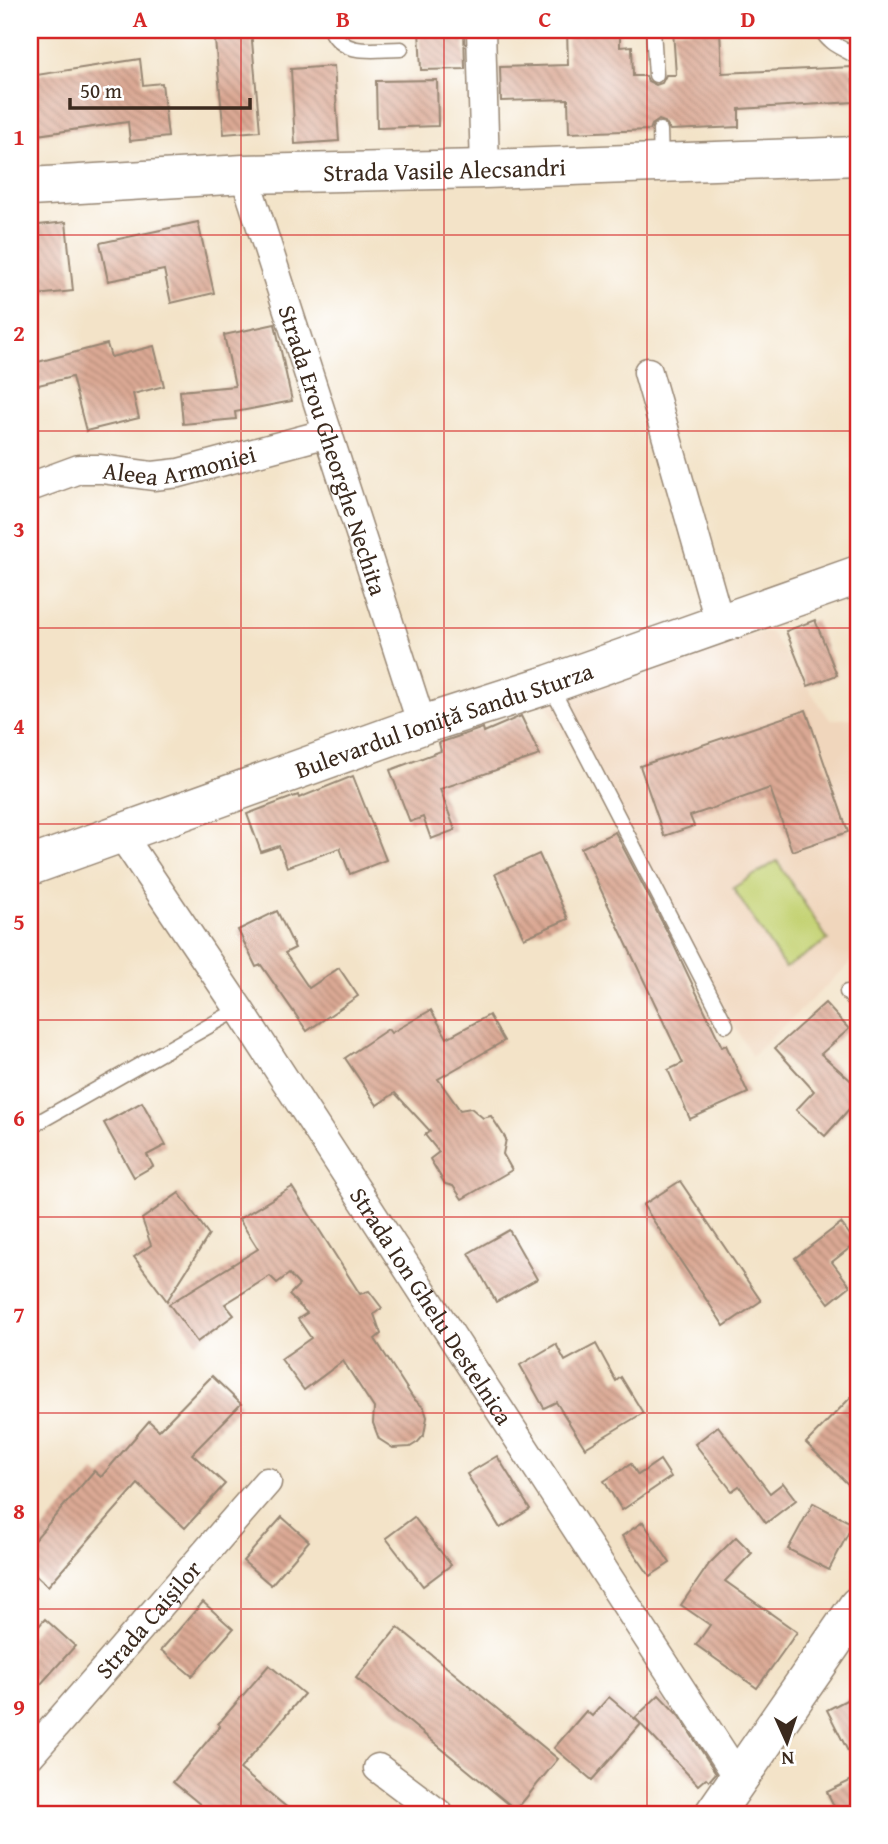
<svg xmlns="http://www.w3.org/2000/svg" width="888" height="1844" viewBox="0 0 888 1844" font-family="'Gentium Book Plus',serif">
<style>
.built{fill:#f0d6bc}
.garden{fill:#c5d375;stroke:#807e4a;stroke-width:2}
.building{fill:url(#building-back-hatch)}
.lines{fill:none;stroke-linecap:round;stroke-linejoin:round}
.lane-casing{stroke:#978673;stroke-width:17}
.street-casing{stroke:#978673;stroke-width:31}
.secondary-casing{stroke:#978673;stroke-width:41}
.primary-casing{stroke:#978673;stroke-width:41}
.lane{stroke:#fff;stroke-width:14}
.street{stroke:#fff;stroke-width:28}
.secondary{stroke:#fff;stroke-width:38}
.primary{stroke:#fff;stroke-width:38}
.grid{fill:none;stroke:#d62828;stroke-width:2;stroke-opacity:0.55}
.labels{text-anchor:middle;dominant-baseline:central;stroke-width:5;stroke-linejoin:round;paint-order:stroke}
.street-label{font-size:24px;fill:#3b2a1e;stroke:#fff}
.neatline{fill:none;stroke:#d62828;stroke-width:2.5}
.grid-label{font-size:23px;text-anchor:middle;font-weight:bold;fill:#d62828}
</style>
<defs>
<pattern id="building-back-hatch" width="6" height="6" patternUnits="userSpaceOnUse" patternTransform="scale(1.75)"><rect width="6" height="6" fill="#dba994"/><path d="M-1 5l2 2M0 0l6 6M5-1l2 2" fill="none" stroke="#b38a78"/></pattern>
</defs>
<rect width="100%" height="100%" fill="#fff"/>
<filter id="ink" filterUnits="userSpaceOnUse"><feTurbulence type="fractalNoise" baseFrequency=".0143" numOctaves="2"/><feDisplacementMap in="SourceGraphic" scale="14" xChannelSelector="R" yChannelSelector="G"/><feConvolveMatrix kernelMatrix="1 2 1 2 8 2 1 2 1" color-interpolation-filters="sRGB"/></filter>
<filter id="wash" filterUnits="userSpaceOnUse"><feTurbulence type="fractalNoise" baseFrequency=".00686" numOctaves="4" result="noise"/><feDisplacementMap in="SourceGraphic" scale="28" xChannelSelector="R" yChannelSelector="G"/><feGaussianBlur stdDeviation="1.57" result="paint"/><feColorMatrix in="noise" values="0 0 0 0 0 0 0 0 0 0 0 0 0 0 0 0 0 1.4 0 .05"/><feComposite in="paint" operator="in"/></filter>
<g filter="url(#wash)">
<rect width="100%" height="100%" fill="#f3e3c8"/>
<path class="built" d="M770 632 830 720 858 717V956L752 1056 537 688 710 639Z"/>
<path class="garden" d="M777 861 828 940 785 968 733 888Z"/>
<g id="blocks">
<g class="building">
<path d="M214 30H251L260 131 224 134Z"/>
<path d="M419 30H464L465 69 421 70Z"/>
<path d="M567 30H620V47L632 46 633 76H646L648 81 656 85 662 83 666 75H676L673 30H720L722 73 852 67 854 102 739 109V127L670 130 665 122 659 120 652 125 650 130 569 133 568 99 501 101 500 67 568 65Z"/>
<path d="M140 59 143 85 162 83 168 137 130 141 128 122 30 136V76Z"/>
<path d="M334 66 339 141 295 144 291 69Z"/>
<path d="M437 80 438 126 377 128 376 81Z"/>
<path d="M66 222 73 291 36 295 30 226Z"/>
<path d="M198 222 214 293 171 303 164 270 108 281 100 243Z"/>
<path d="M275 324 292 401 235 412 236 419 183 424 180 391 235 386 224 335Z"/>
<path d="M107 344 111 357 154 346 164 386 133 394 139 418 86 431 72 377 30 387V364Z"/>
<path d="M815 620 837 675 808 686 786 631Z"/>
<path d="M806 710 848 832 792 851 770 788 690 816 694 826 664 836 640 766Z"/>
<path d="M521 716 540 755 440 789 455 830 431 839 423 817 410 822 390 770 441 751 439 743 483 728 484 732Z"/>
<path d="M353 776 386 860 350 874 340 848 287 867 279 846 261 852 247 814 298 795 299 798Z"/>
<path d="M615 832 671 939 722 1047 726 1045 748 1093 690 1119 668 1070 683 1063 581 848Z"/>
<path d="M539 854 568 919 524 938 495 874Z"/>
<path d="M277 911 295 948 285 953 309 988 339 968 358 996 307 1031 261 965 256 967 238 930Z"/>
<path d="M825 1003 849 1029 821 1054 858 1087V1099L825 1136 796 1110 814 1091 775 1048Z"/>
<path d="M431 1010 447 1038 489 1015 504 1041 438 1079 460 1110 471 1108 483 1118 491 1116 506 1139 503 1154 512 1170 462 1199 453 1186 445 1184 430 1159 439 1152 425 1135 430 1131 395 1093 377 1105 345 1058 388 1029 391 1033Z"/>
<path d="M142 1102 166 1145 147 1155 153 1166 134 1177 104 1123Z"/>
<path d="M680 1181 761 1301 724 1326 643 1205Z"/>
<path d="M292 1187 360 1294 369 1291 382 1308 374 1314 381 1334 375 1339 413 1398 424 1408 427 1417 424 1435 418 1442 410 1447 393 1448 379 1439 373 1423 374 1408 343 1361 304 1390 281 1359 311 1338 298 1319 307 1313 289 1295 299 1285 289 1274 277 1283 270 1276 225 1304 234 1315 197 1342 169 1304 258 1249 239 1219Z"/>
<path d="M179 1193 209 1235 167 1301 134 1257 151 1245 142 1219Z"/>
<path d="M841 1223 856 1243 832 1262 850 1286 829 1303 795 1258Z"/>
<path d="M509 1230 537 1279 496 1302 469 1253Z"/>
<path d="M556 1344 565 1361 596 1344 616 1381 621 1377 643 1413 585 1448 556 1402 544 1408 520 1365Z"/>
<path d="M212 1376 241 1404 192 1454 225 1484 185 1528 138 1484 48 1586 30 1570V1545L94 1471 101 1477 149 1421 159 1430Z"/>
<path d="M858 1390V1494L806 1443Z"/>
<path d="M718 1426 770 1493 783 1483 796 1500 766 1523 739 1486 732 1491 695 1444Z"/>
<path d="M497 1456 530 1509 500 1528 467 1474Z"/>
<path d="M660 1460 671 1477 622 1510 604 1481 631 1464 638 1475Z"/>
<path d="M813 1503 853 1524 829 1570 788 1549Z"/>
<path d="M282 1517 309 1541 271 1585 243 1561Z"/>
<path d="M414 1517 451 1565 423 1586 386 1538Z"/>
<path d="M643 1522 670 1563 650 1576 622 1536Z"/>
<path d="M736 1537 752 1553 725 1581 797 1632 757 1688 696 1645 710 1625 681 1605 709 1564Z"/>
<path d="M203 1602 233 1629 192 1676 161 1650Z"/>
<path d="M45 1619 75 1646 40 1685 30 1675V1636Z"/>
<path d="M398 1627 558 1759 516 1810 356 1678Z"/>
<path d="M269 1665 304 1694 240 1769 295 1814H212L173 1782 220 1726 218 1724Z"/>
<path d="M858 1694V1771L827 1710Z"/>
<path d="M659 1695 679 1716 716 1773 709 1781 706 1778 698 1785 635 1718Z"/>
<path d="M609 1697 641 1724 592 1780 554 1748 586 1711 592 1716Z"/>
<path d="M858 1777V1814H838L827 1792Z"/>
</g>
</g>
</g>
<g filter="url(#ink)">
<use href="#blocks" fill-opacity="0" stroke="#978673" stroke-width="2"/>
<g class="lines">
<g class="lane-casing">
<g id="lane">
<path d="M331 30C344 57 375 49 401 49"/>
<path d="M653 30 656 75"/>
<path d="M822 30C828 45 846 49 858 58"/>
<path d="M660 130 661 162"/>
<path d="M550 685 726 1025"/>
<path d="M847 992 858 1004"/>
<path d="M30 1127 239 1009"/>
</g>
</g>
<g class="street-casing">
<g id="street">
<path d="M481 30 485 169"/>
<path id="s1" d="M244 174 422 725"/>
<path d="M648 372 720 624"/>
<path id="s2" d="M30 487 79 469H101L153 476 179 473 328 433"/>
<path id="s3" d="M121 834 239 1009 740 1780"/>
<path id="s4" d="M30 1755 267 1482"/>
<path d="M378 1768 439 1814"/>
</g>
</g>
<g class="secondary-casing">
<g id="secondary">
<path id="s5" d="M30 187 244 174 485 169 858 156"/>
<path id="s6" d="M30 866 422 725 550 684 858 575"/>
</g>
</g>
<g class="primary-casing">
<path id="primary" d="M714 1814 858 1606"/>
</g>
<use href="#lane" class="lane"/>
<use href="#street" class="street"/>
<use href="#secondary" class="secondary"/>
<use href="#primary" class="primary"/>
</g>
</g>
<path class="grid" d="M241 30V1814M444 30V1814M647 30V1814M30 235H858M30 431H858M30 628H858M30 824H858M30 1020H858M30 1217H858M30 1413H858M30 1609H858"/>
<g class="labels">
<g class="street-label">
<text stroke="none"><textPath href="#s5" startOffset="415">Strada Vasile Alecsandri</textPath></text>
<text stroke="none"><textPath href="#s1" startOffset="290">Strada Erou Gheorghe Nechita</textPath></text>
<text stroke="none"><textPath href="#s2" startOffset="154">Aleea Armoniei</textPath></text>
<text stroke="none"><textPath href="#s6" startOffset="439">Bulevardul Ioniță Sandu Sturza</textPath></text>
<text stroke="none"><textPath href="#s3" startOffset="565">Strada Ion Ghelu Destelnica</textPath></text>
<text stroke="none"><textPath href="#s4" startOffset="180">Strada Caișilor</textPath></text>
</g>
</g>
<rect width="888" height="1844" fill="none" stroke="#fff" stroke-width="77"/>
<g transform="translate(787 1742) rotate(177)" stroke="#ffffff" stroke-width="5" paint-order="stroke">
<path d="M0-5L12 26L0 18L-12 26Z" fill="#3b2a1e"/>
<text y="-10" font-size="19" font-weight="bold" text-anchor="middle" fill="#3b2a1e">N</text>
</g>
<path d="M70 98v10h180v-10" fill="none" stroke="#3b2a1e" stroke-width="3.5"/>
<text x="80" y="98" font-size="21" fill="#3b2a1e" stroke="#ffffff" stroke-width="5" paint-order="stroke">50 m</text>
<rect x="38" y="38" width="812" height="1768" class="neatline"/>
<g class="grid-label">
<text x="140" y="27">A</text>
<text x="343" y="27">B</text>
<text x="545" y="27">C</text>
<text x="748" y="27">D</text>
<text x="19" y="145">1</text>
<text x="19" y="341">2</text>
<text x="19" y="537">3</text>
<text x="19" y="734">4</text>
<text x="19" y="930">5</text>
<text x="19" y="1126">6</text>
<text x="19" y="1323">7</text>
<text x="19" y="1519">8</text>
<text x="19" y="1715">9</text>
</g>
</svg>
